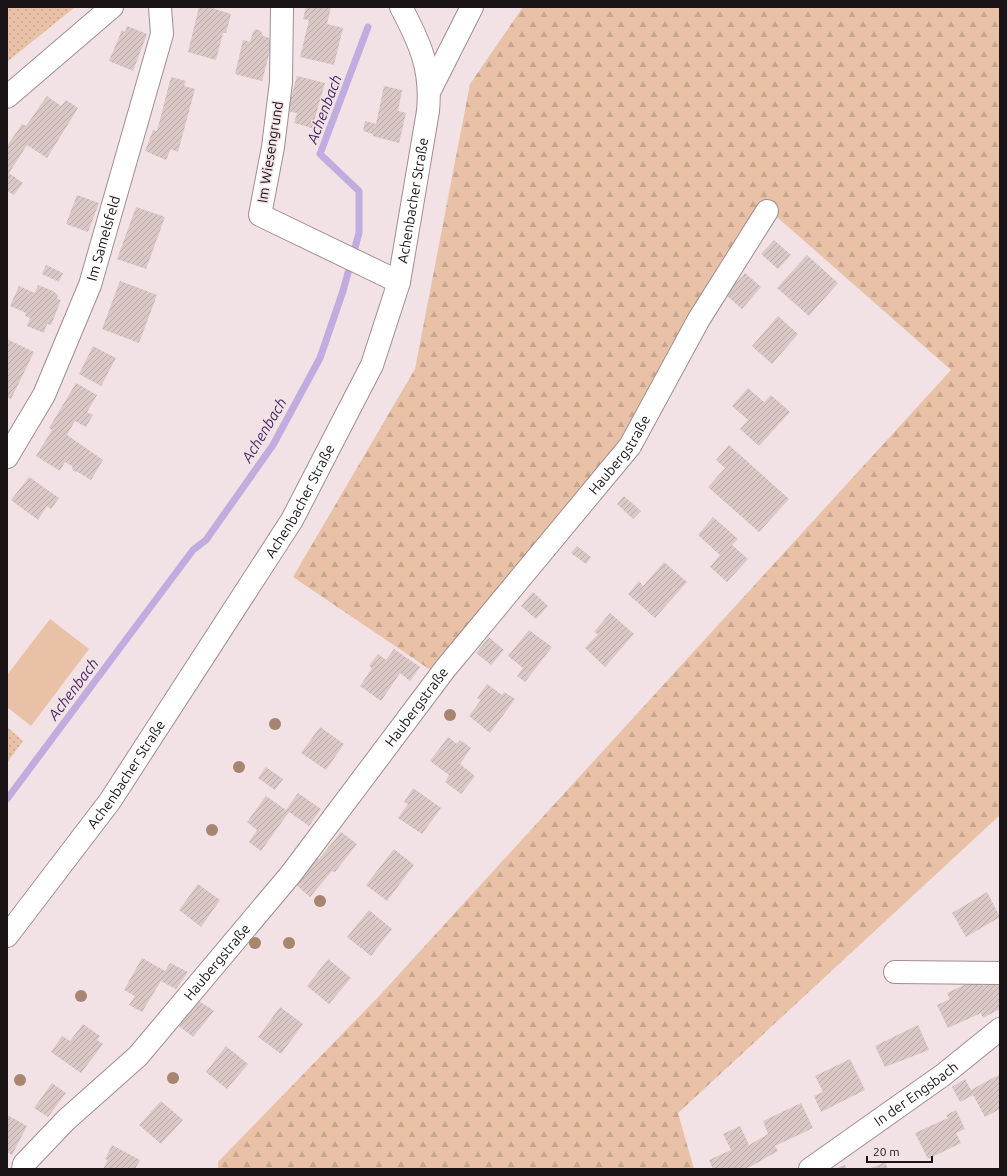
<svg xmlns="http://www.w3.org/2000/svg" width="1007" height="1176" viewBox="0 0 1007 1176" font-family="Ubuntu,sans-serif">
<style>
.grass{fill:url(#grass-dots)}
.forest{fill:url(#forest-firs)}
.garden{fill:#e9c1a6}
.lines{fill:none;stroke-linecap:round;stroke-linejoin:round}
.stream{stroke:#c1acdf;stroke-width:7}
.building{fill:url(#building-hatch)}
.minor-casing{stroke:#9f8e93;stroke-width:24}
.secondary-casing{stroke:#9f8e93;stroke-width:24}
.minor{stroke:#fff;stroke-width:22}
.secondary{stroke:#fff;stroke-width:22}
.tree{fill:#a78571}
.labels{text-anchor:middle;dominant-baseline:central;stroke-width:3;stroke-linejoin:round;paint-order:stroke}
.street-label{font-size:14px;fill:#1a1416;stroke:#f2e1e5}
.water-label{font-size:15px;font-style:italic;fill:#472966;stroke:#f2e1e5}
</style>
<defs>
<pattern id="grass-dots" width="8" height="8" patternUnits="userSpaceOnUse"><rect width="8" height="8" fill="#e9c1a6"/><path d="M2 2h.1M6 6h.1" fill="none" stroke="#c7a58e" stroke-width="1.8" stroke-linecap="round"/></pattern>
<pattern id="forest-firs" width="22" height="20" patternUnits="userSpaceOnUse"><rect width="22" height="20" fill="#e9c1a6"/><path d="M5 1l3.5 6h-7zM16 11l3.5 6h-7z" fill="#c7a58e"/></pattern>
<pattern id="building-hatch" width="6" height="6" patternUnits="userSpaceOnUse"><rect width="6" height="6" fill="#d9c8c5"/><path d="M-1 1l2-2M0 6l6-6M5 7l2-2" fill="none" stroke="#baaba8"/></pattern>
</defs>
<rect width="100%" height="100%" fill="#f2e1e5"/>
<g class="grass">
<path d="M7 7H75L7 62Z"/>
<path d="M7 727 23 741 7 763Z"/>
</g>
<path class="forest" d="M523 7H1000V815L678 1113 694 1169H218V1162L381 994 951 370 777 217 705 323 619 469 435 673 293 577 415 369 470 84Z"/>
<path class="garden" d="M50 619 89 649 31 726 7 707V675Z"/>
<g class="lines">
<path class="stream" d="M7 799 193 550 206 540 273 445 320 358 343 291 359 233V191L320 154 368 27"/>
</g>
<g class="building">
<path d="M199 7H209L231 14 226 33H223L216 60 188 52Z"/>
<path d="M306 7H331L327 24 343 28 334 65 300 57 309 20 303 19Z"/>
<path d="M127 26 147 34 133 71 109 61 122 30 125 32Z"/>
<path d="M256 29 261 31 263 36 273 39 262 81 235 74 243 40 250 42 253 32Z"/>
<path d="M297 76 325 83 312 128 294 123 297 113 287 111Z"/>
<path d="M171 77 186 81 184 86 195 89 178 152 171 149 166 160 145 151 153 130 157 131Z"/>
<path d="M384 86 402 90 398 111 406 113 399 143 373 136V134L363 131 365 121 376 124Z"/>
<path d="M47 96 61 106 66 100 78 108 47 158 27 145 9 173 23 183 14 195 7 191V146L22 124 26 126Z"/>
<path d="M77 195 99 203 88 232 66 224Z"/>
<path d="M136 207 165 217 146 269 117 259Z"/>
<path d="M774 240 791 255 778 269 761 254Z"/>
<path d="M807 255 838 283 809 316 777 288Z"/>
<path d="M46 265 63 273 59 282 42 274Z"/>
<path d="M745 273 761 287 742 309 726 295Z"/>
<path d="M120 281 157 295 139 343 102 329Z"/>
<path d="M38 285 53 291 58 295 57 299 61 300 51 325 47 324 44 333 27 326 30 318 25 316 26 313 10 306 19 286 35 293Z"/>
<path d="M778 316 798 334 772 364 752 346Z"/>
<path d="M7 339 34 352 11 399 7 397Z"/>
<path d="M93 346 116 358 101 386 79 374Z"/>
<path d="M76 383 97 395 87 412 93 415 86 427 75 421 67 435 103 460 91 480 78 472 73 471 72 466 65 462 60 471 36 456 52 430 49 428Z"/>
<path d="M748 388 764 402 771 395 790 412 759 446 740 429 748 420 732 406Z"/>
<path d="M729 445 789 499 759 532 708 487 725 468 716 460Z"/>
<path d="M29 477 59 498 51 509 47 506 38 520 11 500Z"/>
<path d="M624 496 641 511 633 519 617 504Z"/>
<path d="M713 517 738 539 732 545 748 559 727 582 710 567 720 555 698 535Z"/>
<path d="M577 546 591 557 586 564 571 553Z"/>
<path d="M664 562 687 582 655 618 628 594 639 581 643 586Z"/>
<path d="M533 592 548 606 536 619 521 606Z"/>
<path d="M610 613 634 634 605 667 585 648 598 634 594 632Z"/>
<path d="M529 630 552 647 525 682 517 676 523 668 508 656Z"/>
<path d="M489 637 504 650 491 665 476 653Z"/>
<path d="M394 649 420 667 410 681 400 673 381 701 360 686 372 668 369 666 378 654 386 660Z"/>
<path d="M487 684 502 695 504 692 515 699 490 733 469 716 481 700 477 698Z"/>
<path d="M320 727 344 744 326 770 301 753Z"/>
<path d="M448 737 457 744 460 740 471 748 460 764 475 776 461 794 445 782 449 775 430 761Z"/>
<path d="M266 767 283 779 275 790 258 778Z"/>
<path d="M413 788 441 808 422 834 398 818 408 804 404 802Z"/>
<path d="M298 793 321 809 309 826 289 812 261 851 249 842 257 830 247 822 266 796 286 810Z"/>
<path d="M341 832 357 844 335 872 332 871 310 897 295 884 317 858 319 859Z"/>
<path d="M394 849 414 865 387 901 366 885Z"/>
<path d="M198 884 220 900 201 927 179 910Z"/>
<path d="M987 892 1000 917 966 937 952 913Z"/>
<path d="M369 910 392 929 371 956 347 937Z"/>
<path d="M142 958 165 971 170 963 188 972 176 989 161 981 142 1012 129 1005 135 996 124 990Z"/>
<path d="M328 959 351 978 329 1004 307 986Z"/>
<path d="M979 978 983 986 994 981H1000V1009L983 1018 981 1013 948 1028 937 1005 950 999 947 993Z"/>
<path d="M199 1001 214 1011 193 1037 179 1026Z"/>
<path d="M280 1007 303 1024 281 1054 258 1037Z"/>
<path d="M83 1024 100 1036 97 1040 103 1044 81 1073 51 1052 62 1036 70 1041Z"/>
<path d="M918 1025 929 1050 885 1067 875 1046Z"/>
<path d="M226 1046 248 1064 227 1089 206 1072Z"/>
<path d="M850 1059 865 1090 821 1112 814 1096 823 1092 815 1076Z"/>
<path d="M1000 1074V1109L985 1117 973 1095 960 1102 952 1087 965 1079 971 1090Z"/>
<path d="M52 1083 66 1093 48 1117 34 1108Z"/>
<path d="M161 1101 183 1120 161 1144 139 1125Z"/>
<path d="M801 1103 813 1128 775 1146 778 1151 746 1169H713L709 1160 731 1150 723 1134 740 1126 749 1145 768 1134 763 1121Z"/>
<path d="M956 1110 965 1129 956 1133 961 1143 928 1159 915 1133 948 1118 946 1115Z"/>
<path d="M7 1115 27 1126 12 1155 7 1152Z"/>
<path d="M112 1145 140 1160 135 1169H103L108 1160 105 1159Z"/>
<path d="M885 1162 888 1169H869Z"/>
<path d="M845 1165 847 1169H834Z"/>
</g>
<g class="lines">
<g class="minor-casing">
<g id="minor">
<path d="M282 7 281 82 273 147 260 215 399 282"/>
<path d="M430 90 472 7"/>
<path id="s1" d="M7 457 44 395 90 285 162 34 160 7"/>
<path d="M895 972 1000 973"/>
<path id="s2" d="M23 1169 24 1164 66 1120 138 1056 291 874 445 669 630 446 699 319 767 211"/>
<path id="s3" d="M810 1169 943 1075 1000 1029"/>
</g>
</g>
<g class="secondary-casing">
<g id="secondary">
<path d="M7 97 112 7"/>
<path id="s4" d="M7 936 110 801 292 520 372 365 399 282 428 111C432 69 420 43 401 7"/>
</g>
</g>
<use href="#minor" class="minor"/>
<use href="#secondary" class="secondary"/>
</g>
<g class="tree">
<circle cx="450" cy="715" r="6"/>
<circle cx="275" cy="724" r="6"/>
<circle cx="239" cy="767" r="6"/>
<circle cx="212" cy="830" r="6"/>
<circle cx="320" cy="901" r="6"/>
<circle cx="255" cy="943" r="6"/>
<circle cx="289" cy="943" r="6"/>
<circle cx="81" cy="996" r="6"/>
<circle cx="173" cy="1078" r="6"/>
<circle cx="20" cy="1080" r="6"/>
</g>
<g class="labels">
<g class="street-label">
<text transform="translate(270 152) rotate(-81)">Im Wiesengrund</text>
<text stroke="none"><textPath href="#s4" startOffset="849">Achenbacher Straße</textPath></text>
<text stroke="none"><textPath href="#s1" startOffset="240">Im Samelsfeld</textPath></text>
<text stroke="none"><textPath href="#s2" startOffset="933">Haubergstraße</textPath></text>
<text stroke="none"><textPath href="#s4" startOffset="525">Achenbacher Straße</textPath></text>
<text stroke="none"><textPath href="#s2" startOffset="609">Haubergstraße</textPath></text>
<text stroke="none"><textPath href="#s4" startOffset="201">Achenbacher Straße</textPath></text>
<text stroke="none"><textPath href="#s2" startOffset="285">Haubergstraße</textPath></text>
<text stroke="none"><textPath href="#s3" startOffset="130">In der Engsbach</textPath></text>
</g>
<g class="water-label">
<text transform="translate(324 109) rotate(-69)">Achenbach</text>
<text transform="translate(264 430) rotate(-59)">Achenbach</text>
<text transform="translate(73 689) rotate(-53)">Achenbach</text>
</g>
</g>
<rect width="1007" height="1176" fill="none" stroke="#1a1416" stroke-width="16"/>
<path d="M867 1156v6h65v-6" fill="none" stroke="#1a1416" stroke-width="2"/>
<text x="873" y="1156" font-size="12" fill="#1a1416" stroke="#f2e1e5" stroke-width="3" paint-order="stroke">20 m</text>
</svg>
